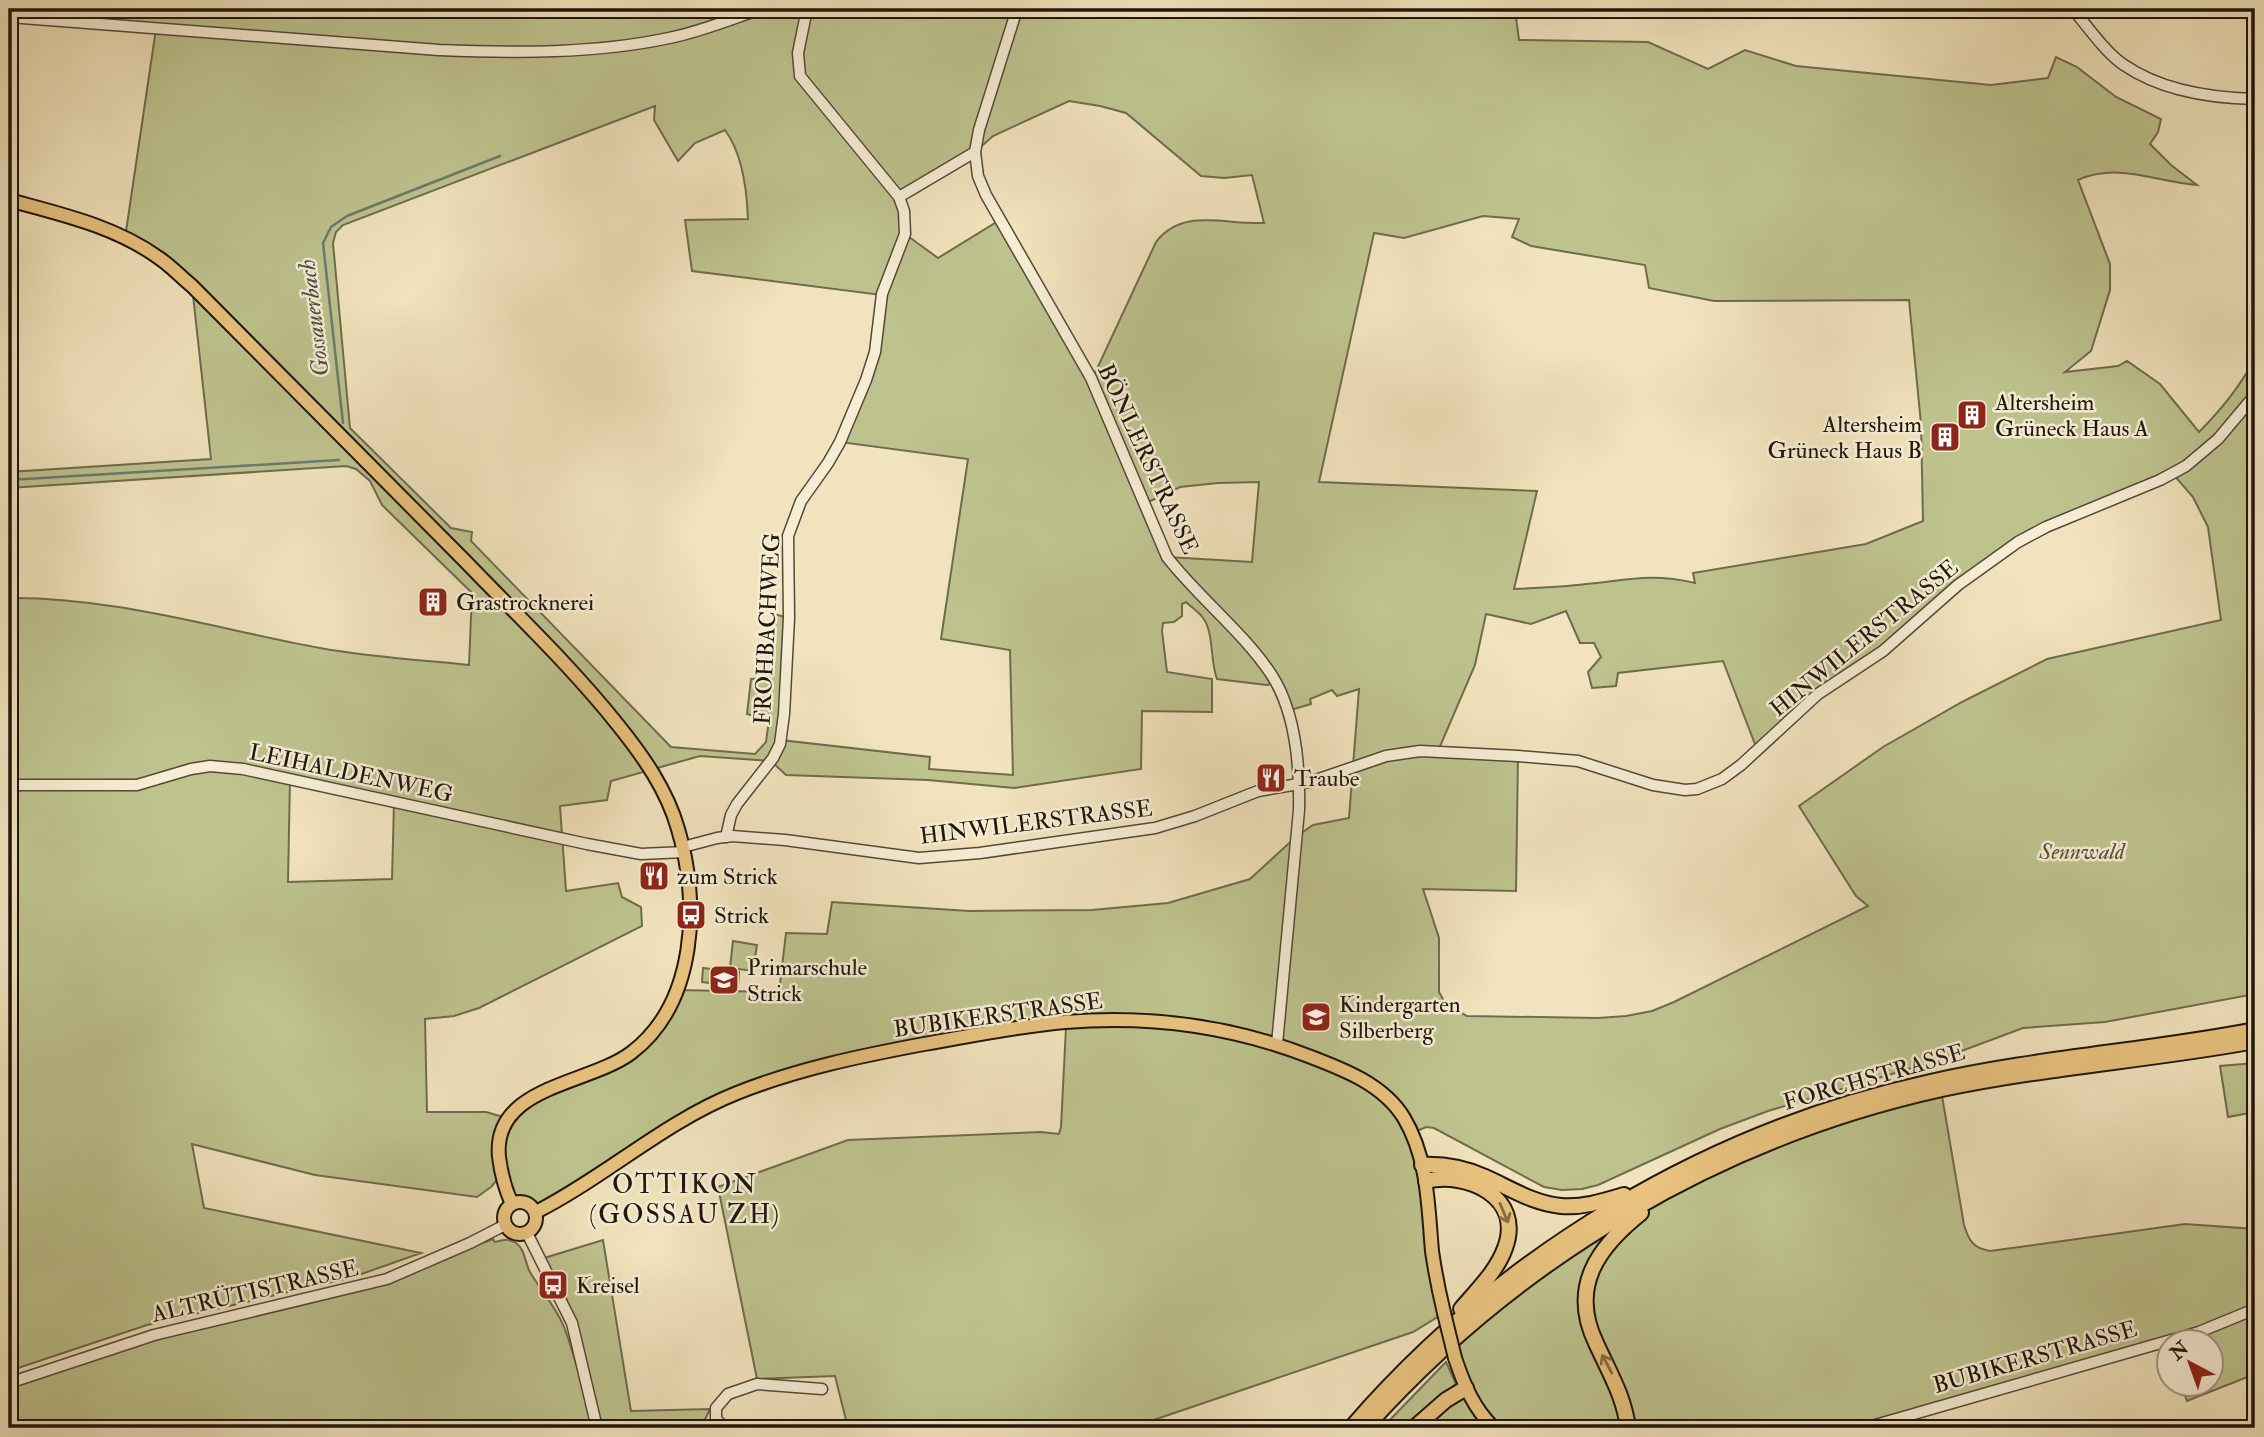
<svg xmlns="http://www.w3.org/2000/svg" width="2264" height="1437" viewBox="0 0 2264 1437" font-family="'IM FELL Double Pica',serif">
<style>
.green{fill:#bec38e;stroke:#6e6c4e;stroke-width:2;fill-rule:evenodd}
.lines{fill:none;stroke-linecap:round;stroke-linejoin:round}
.stream{stroke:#697b71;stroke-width:2.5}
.minor-casing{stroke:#544939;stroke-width:13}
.major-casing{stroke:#1f160d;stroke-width:16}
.highway-casing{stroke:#1f160d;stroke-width:18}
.minor{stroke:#f6edd4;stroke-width:10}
.major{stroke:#e8c27e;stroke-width:12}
.highway{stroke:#e8c27e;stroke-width:14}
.major-bridge-casing{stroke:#1f160d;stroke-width:16;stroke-linecap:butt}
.major-bridge{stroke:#e8c27e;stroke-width:12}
.oneway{stroke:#846c46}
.labels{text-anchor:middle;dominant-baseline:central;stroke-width:5;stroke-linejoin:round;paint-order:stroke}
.poi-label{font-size:23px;fill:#1f160d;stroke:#f6edd4;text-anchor:start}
.street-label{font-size:23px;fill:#1f160d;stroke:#f6edd4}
.park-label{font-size:23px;font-style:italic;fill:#57533a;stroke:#f6edd4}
.water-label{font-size:24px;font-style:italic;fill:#4a5147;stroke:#f6edd4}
.quarter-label{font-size:26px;letter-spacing:2px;fill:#1f160d;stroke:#f6edd4}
</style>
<rect width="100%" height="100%" fill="#f1e3bd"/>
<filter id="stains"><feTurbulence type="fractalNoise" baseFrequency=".00286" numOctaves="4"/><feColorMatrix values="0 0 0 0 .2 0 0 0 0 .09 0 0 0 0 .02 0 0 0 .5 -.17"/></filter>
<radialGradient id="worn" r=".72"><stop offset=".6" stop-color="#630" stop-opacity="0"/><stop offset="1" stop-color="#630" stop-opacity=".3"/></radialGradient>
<g class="green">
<path d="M9 9H709L712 24 761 9H1515L1519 40 1648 42 1708 69 1745 50 1796 66 1991 85 2048 78 2056 57 2077 67 2116 97 2161 119 2158 132 2150 144 2171 165 2197 185C2157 182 2118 162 2078 180L2110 264V290L2091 351 2065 372 2118 366 2127 361 2160 384 2199 432C2222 409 2240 387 2255 358V994L2105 1022 2023 1028 1932 1062 1768 1111 1720 1129 1598 1185 1582 1189 1562 1190 1544 1187 1434 1128 1426 1127 1412 1133 1444 1313 1413 1332 1130 1428H848L835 1376 757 1379 718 1187 848 1140 1041 1132 1059 1134 1061 1127 1066 1027 886 1051 734 1094 534 1208 522 1202 512 1204 502 1174 491 1187 477 1197 315 1175 192 1144 204 1208 421 1253 353 1277 147 1325 9 1371V598C115 597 217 629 320 648 369 657 420 660 469 665L472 593 382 505 370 481 356 469 346 466 9 488V472L211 459 192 286 125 238 156 29 9 17ZM1069 101 1100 106 1126 113 1201 176 1224 178 1252 175 1264 223C1226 225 1183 207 1156 242L1096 371 1091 377 1000 220 938 258 905 234 900 197 975 152 993 136ZM655 106 654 120 678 161 695 143 725 130C742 153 747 192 748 219L685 220 692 271 882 295 866 380 840 442 968 459 941 639 1010 650 1013 775 929 769 930 757 781 740 789 618 774 614 770 678 751 679 747 714 769 720 766 742 755 754 671 747 471 541 472 532 451 528 350 428 333 243 336 232 343 225ZM1483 216 1519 219 1512 237 1531 246 1645 265 1649 288 1714 301 1909 300 1921 424 1923 521 1866 544 1693 573 1695 583C1651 573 1628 580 1586 584 1562 587 1538 588 1514 589L1537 491 1319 482 1374 233 1404 238ZM2173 474 2193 497 2208 527 2221 620 2047 659 1962 702 1883 747 1799 806 1856 896 1868 906 1674 1002 1652 1011 1626 1016 1598 1018 1467 1016 1445 1003 1439 992V938L1423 889 1516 891 1518 756 1438 751 1475 665 1486 614 1531 624 1566 611 1580 643H1594L1601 657 1588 672 1592 688 1616 686 1618 673 1723 661 1758 752 1837 679 1903 635 2018 542ZM1259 482 1252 562 1167 557 1144 504 1180 487 1218 483ZM1186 602C1191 607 1199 612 1203 618 1214 632 1210 661 1217 679L1267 685 1276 683 1287 711 1311 704 1310 699 1332 690 1337 696 1359 689 1349 818 1313 825 1297 836 1250 879 1168 903 1092 910 969 911 832 902 827 934 786 933 779 992 677 990 629 1054 510 1114 507 1118 486 1112H427L425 1019 454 1016 479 1008 642 926 641 907 622 897 618 883 566 891 560 806 607 800 611 781 700 756 771 761 786 775 928 780 1014 788 1141 769 1142 711 1212 712V679L1167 672 1162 631 1163 623 1174 622 1182 616V604ZM290 778 394 802 392 879 288 882Z"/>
<path d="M733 941 757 945 753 971 730 968Z"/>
<path d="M703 968 739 972 738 986 702 982Z"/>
<path d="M2255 1063V1112L2228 1117 2220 1066Z"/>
<path d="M1941 1090 1964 1225C1969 1241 1973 1248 1990 1251L2185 1224 2255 1229V1374L2187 1401 2181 1385 2212 1384V1342H2170L2169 1353 2165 1342 1865 1428H1420L1466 1388 1451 1341 1488 1309 1704 1171Z"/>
<path d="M493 1239 495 1242C503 1240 509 1238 516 1243 525 1249 525 1263 530 1272 541 1291 556 1307 564 1327 574 1352 577 1375 590 1399L580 1351 541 1259 603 1240 631 1411 710 1409 701 1428H9V1384L154 1335 387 1279Z"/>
<path d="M1446 1362 1456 1384 1404 1428H1382Z"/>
</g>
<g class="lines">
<g class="stream">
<path d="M343 423 323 243 331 227 347 216 500 156"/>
<path d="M9 480 339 460"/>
</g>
<g class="minor-casing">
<g id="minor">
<path d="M1017 9 979 130 975 152 978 176 986 195 1091 378 1167 557C1199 598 1242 631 1271 674 1296 712 1300 766 1299 810L1277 1044"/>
<path d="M2073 9C2087 26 2106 53 2124 65 2162 91 2211 98 2255 99"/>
<path d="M9 17 439 50C516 53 594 54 669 38 700 32 731 19 761 9"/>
<path d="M899 197 975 152"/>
<path d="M9 785H137L191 769 210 766 243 769 587 844 641 854 684 852"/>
<path d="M726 837 731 815 737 804 773 758 780 744 784 714 789 618 788 536 801 501 828 463 840 442 866 380 875 352 882 294 905 234 904 211 899 197 800 76 798 53 807 9"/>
<path d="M683 847 717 838 732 836 785 840 919 858 980 853 1155 828 1195 816 1258 791 1310 782 1386 756 1420 751 1518 756 1578 761 1653 785 1685 790 1697 789 1722 779 1741 765 1818 694 1883 651 1958 585 2018 542 2046 527 2160 480 2186 466 2218 439 2255 395"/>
<path d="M527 1233 572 1323 597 1428"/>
<path d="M9 1383 154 1335 387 1279 470 1243 505 1225"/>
<path d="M725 1428 716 1419V1408L728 1394 757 1384 822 1389"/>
<path d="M1865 1428 2199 1332 2255 1309"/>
</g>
</g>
<g class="major-casing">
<g id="major">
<path d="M9 200C60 214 115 226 159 258 171 266 181 277 192 286 283 377 374 469 465 561 517 615 571 666 618 725 643 756 667 790 678 829 700 902 697 1003 631 1053 588 1085 492 1086 499 1157 501 1173 505 1189 512 1204"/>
<circle cx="520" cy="1218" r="16"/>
<path d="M536 1212C605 1177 664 1122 737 1093 797 1069 860 1056 924 1044 970 1036 1018 1026 1065 1022 1149 1015 1232 1026 1311 1057 1345 1070 1384 1085 1404 1118 1428 1158 1428 1206 1432 1251 1435 1272 1439 1292 1444 1313"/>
<path d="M1455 1358C1464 1385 1474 1409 1494 1428"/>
</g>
</g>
<g class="highway-casing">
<g id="highway">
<path d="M1422 1165C1444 1164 1465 1168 1485 1177 1510 1188 1532 1203 1561 1206 1582 1208 1604 1201 1624 1195"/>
<path d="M1426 1181C1467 1171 1524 1197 1505 1248 1497 1271 1477 1290 1461 1309"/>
<path d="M1351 1428C1499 1256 1705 1132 1926 1083 2035 1058 2146 1051 2255 1030"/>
<path d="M1365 1428C1517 1258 1719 1138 1942 1089 2046 1067 2152 1060 2255 1041"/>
<path d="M1414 1428 1446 1400 1466 1388"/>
<path d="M1628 1428C1624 1396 1609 1372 1596 1343 1569 1287 1598 1247 1641 1213"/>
</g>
</g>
<use href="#minor" class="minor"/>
<use href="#major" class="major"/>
<use href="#highway" class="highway"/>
<g class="major-bridge-casing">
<path id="major-bridge" d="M1444 1313 1455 1358"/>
</g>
<use href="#major-bridge" class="major-bridge"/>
</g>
<defs><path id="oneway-shaft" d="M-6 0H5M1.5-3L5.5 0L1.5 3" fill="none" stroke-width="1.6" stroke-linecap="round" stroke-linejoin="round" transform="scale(1.75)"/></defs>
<g class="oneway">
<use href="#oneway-shaft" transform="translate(1504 1213) rotate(67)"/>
<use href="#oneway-shaft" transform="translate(1607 1364) rotate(-118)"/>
</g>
<defs>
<g id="building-square" transform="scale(1.575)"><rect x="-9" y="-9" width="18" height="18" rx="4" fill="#8f2418" stroke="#f6edd4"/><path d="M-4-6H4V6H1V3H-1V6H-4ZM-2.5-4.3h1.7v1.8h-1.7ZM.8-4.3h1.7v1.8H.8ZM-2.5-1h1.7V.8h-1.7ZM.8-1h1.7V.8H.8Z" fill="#fff"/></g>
<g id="restaurant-square" transform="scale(1.575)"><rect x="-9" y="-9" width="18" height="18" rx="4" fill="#8f2418" stroke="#f6edd4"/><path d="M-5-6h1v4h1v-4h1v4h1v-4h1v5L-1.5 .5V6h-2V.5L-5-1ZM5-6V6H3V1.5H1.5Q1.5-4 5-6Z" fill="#fff"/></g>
<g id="bus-square" transform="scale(1.575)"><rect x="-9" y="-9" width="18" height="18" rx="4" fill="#8f2418" stroke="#f6edd4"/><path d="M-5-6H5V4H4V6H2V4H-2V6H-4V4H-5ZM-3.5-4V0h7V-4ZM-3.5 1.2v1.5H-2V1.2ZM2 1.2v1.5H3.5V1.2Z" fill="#fff"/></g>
<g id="school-square" transform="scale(1.575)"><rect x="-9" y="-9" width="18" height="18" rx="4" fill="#8f2418" stroke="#f6edd4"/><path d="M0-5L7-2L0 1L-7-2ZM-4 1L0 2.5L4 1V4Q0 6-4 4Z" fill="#fff"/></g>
</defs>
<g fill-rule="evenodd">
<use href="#building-square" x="1972" y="415"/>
<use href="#building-square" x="1945" y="437"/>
<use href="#building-square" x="433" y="602"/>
<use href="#restaurant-square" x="1271" y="778"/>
<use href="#restaurant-square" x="654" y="876"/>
<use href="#bus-square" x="691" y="915"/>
<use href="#school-square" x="724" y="980"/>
<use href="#school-square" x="1316" y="1017"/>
<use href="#bus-square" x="553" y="1285"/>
</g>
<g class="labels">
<g class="poi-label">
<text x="1995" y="402">Altersheim<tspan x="1995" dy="26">Grüneck Haus A</tspan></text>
<text x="1922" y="424" text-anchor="end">Altersheim<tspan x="1922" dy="26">Grüneck Haus B</tspan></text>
<text x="456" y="602">Grastrocknerei</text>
<text x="1294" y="778">Traube</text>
<text x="677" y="876">zum Strick</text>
<text x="714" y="915">Strick</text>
<text x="747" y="967">Primarschule<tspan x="747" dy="26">Strick</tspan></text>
<text x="1339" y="1004">Kindergarten<tspan x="1339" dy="26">Silberberg</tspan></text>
<text x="576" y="1285">Kreisel</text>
</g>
<g class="street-label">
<text transform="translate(1148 459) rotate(65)">BÖNLERSTRASSE</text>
<text transform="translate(767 629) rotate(-87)">FROHBACHWEG</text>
<text transform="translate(1864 638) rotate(-39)">HINWILERSTRASSE</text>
<text transform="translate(351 773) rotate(12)">LEIHALDENWEG</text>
<text transform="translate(1036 822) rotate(-7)">HINWILERSTRASSE</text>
<text transform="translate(998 1015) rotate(-8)">BUBIKERSTRASSE</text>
<text transform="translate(1874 1077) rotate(-16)">FORCHSTRASSE</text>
<text transform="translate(255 1291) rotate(-13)">ALTRÜTISTRASSE</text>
<text transform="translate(2035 1357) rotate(-16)">BUBIKERSTRASSE</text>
</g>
<g class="park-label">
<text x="2082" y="851">Sennwald</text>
</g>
<g class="water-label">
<text transform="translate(314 318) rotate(-97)">Gossauerbach</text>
</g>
<g class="quarter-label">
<text x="685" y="1185">OTTIKON<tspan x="685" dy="30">(GOSSAU ZH)</tspan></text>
</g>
</g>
<rect width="2264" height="1437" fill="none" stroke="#f1e3bd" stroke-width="35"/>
<rect x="10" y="10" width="2243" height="1416" fill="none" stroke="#1f160d" stroke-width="3.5"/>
<rect x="18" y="18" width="2229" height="1402" fill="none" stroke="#1f160d" stroke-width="2"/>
<g transform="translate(2190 1363) rotate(319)"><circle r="33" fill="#f6edd4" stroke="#a09784" stroke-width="2"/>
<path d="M0-5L12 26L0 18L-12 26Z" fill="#8f2418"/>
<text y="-10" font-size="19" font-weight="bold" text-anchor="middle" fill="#1f160d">N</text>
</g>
<rect width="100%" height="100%" filter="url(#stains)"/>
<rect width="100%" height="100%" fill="url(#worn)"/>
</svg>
